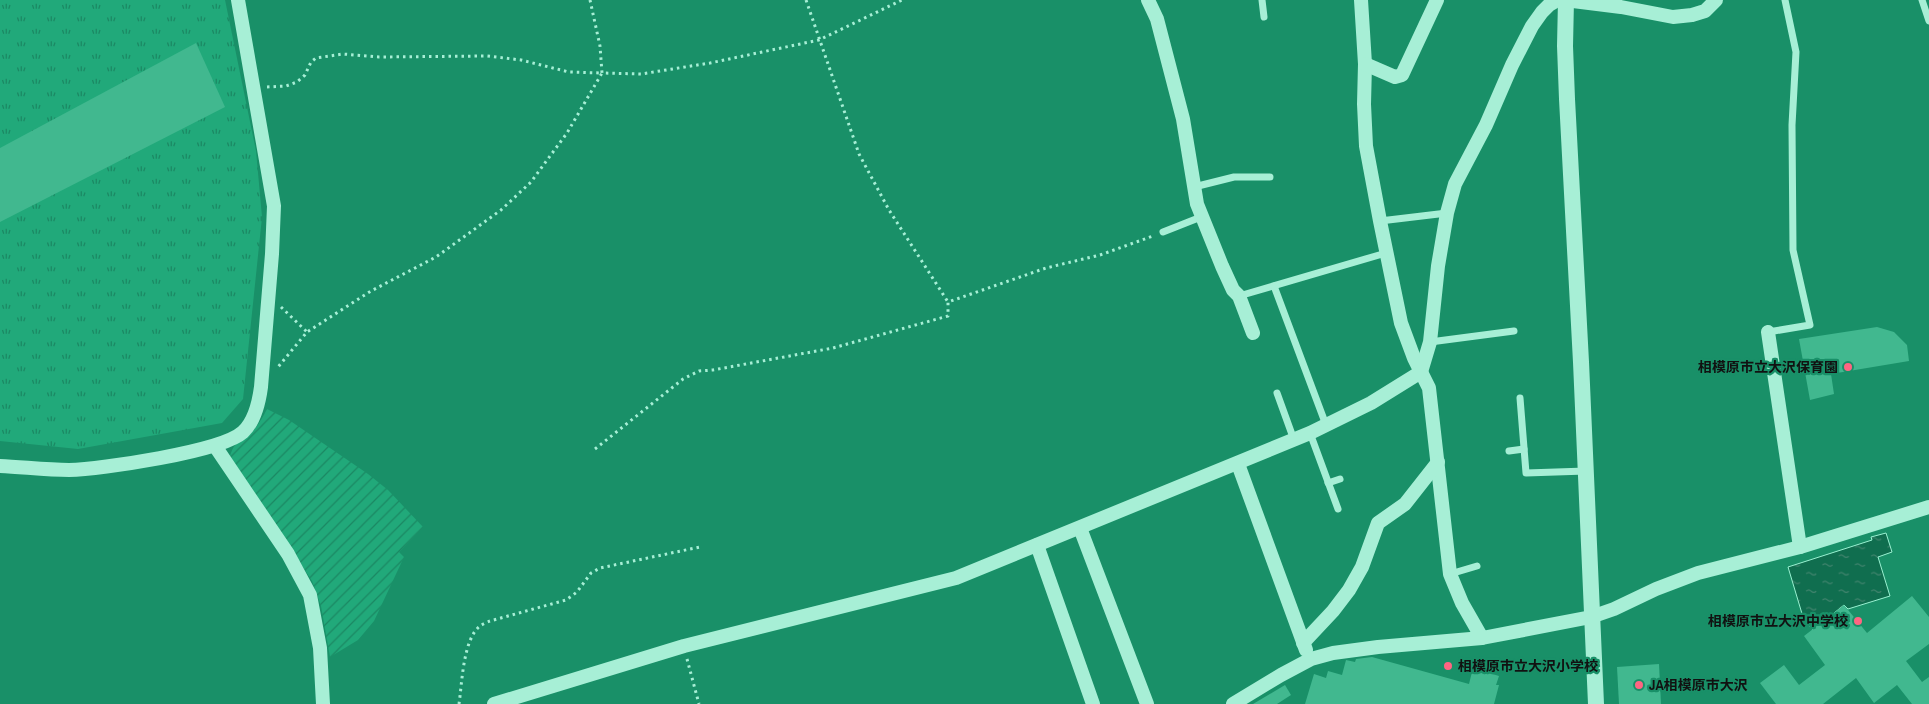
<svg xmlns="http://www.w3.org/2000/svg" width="1929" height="704" viewBox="0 0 1929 704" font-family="'Archivo Narrow','Noto Sans JP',sans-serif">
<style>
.grass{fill:url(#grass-tufts)}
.garden{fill:url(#garden-furrows)}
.water{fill:url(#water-ripples);stroke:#99f1d1}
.building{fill:#41b88f}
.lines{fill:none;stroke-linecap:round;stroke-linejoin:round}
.path{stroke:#a7efd6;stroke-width:3;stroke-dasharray:2.5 4;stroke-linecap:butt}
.service{stroke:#a7efd6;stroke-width:7}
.minor{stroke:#a7efd6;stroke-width:14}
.tertiary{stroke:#a7efd6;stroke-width:16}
.poi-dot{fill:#ff6582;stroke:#199068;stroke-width:2}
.labels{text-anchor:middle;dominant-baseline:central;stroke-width:4.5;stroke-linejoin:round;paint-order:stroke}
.poi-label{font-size:14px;font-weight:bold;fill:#111;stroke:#199068;text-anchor:end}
</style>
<defs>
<pattern id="grass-tufts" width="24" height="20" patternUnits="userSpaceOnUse" patternTransform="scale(1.25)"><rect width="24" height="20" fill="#21a97a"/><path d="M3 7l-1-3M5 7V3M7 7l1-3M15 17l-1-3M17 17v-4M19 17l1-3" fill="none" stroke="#1b8863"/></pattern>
<pattern id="garden-furrows" width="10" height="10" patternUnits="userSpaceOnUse" patternTransform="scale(1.25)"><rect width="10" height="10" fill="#21a97a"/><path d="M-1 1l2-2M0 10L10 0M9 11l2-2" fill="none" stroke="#1b8863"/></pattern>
<pattern id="water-ripples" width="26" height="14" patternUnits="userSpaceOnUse" patternTransform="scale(1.25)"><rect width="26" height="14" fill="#106e4f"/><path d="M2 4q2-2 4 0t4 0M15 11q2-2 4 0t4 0" fill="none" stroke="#42846e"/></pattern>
</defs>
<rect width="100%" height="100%" fill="#199068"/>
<path class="grass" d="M0 0H225L256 151 262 217 243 399 222 423 78 449 0 441Z"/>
<path class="garden" d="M267 409 289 420 368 474 388 490 423 527 399 552 404 557 374 621 358 640 330 657 321 606 312 581 230 456C235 441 237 445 248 436 256 429 262 419 267 409Z"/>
<path class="water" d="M1886 533 1892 552 1878 557 1890 596 1848 609 1844 605 1813 630 1803 617 1788 567 1872 540 1871 537Z"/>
<g class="building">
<path d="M196 43 225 107 0 222V148Z"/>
<path d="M1877 327 1894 332 1907 345 1909 361 1831 374 1834 394 1810 400 1799 339Z"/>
<path d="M1912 596 1929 617V644L1906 661 1922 682 1929 677V704H1912L1897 685 1874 703 1856 678 1823 704H1776L1760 683 1784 665 1799 685 1825 665 1804 636 1844 605 1867 633Z"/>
<path d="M1372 657 1469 684 1473 668 1499 676 1496 685H1499L1494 704H1305L1314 674 1326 678 1328 671 1342 675 1346 660 1355 662 1356 659Z"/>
<path d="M1659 664 1661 704H1619L1617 667Z"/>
<path d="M1285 685 1291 695 1277 704H1253Z"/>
</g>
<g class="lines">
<g class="path">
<path d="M590 0 600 46 602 73 641 74 710 63 819 40 902 0"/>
<path d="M806 0 859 154 889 210 948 302"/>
<path d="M267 87 286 86 297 82 305 75 311 62 316 58 343 54 379 57 487 56 521 60 569 72 602 73 567 133 531 182 501 210 436 257 371 291 307 332 278 367"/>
<path d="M281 307 307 332"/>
<path d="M595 449 683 379 699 371 713 370 833 348 948 316V302L1046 268 1100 255 1153 236"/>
<path d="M687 659 699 704"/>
<path d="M459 704C462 684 463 639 480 626 483 624 487 622 490 621L566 600 577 592 591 573 600 568 700 547"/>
</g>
<g class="service">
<path d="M1262 0 1264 17"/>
<path d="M1922 0 1929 21"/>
<path d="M1194 187 1234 177H1270"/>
<path d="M1380 221 1447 213"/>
<path d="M1163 232 1201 217"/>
<path d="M1274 286 1326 425"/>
<path d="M1239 296 1386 253"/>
<path d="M1768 332 1810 325 1793 250 1792 125 1796 52 1785 0"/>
<path d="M1430 342 1514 331"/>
<path d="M1277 393 1294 440"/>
<path d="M1520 398 1526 473 1586 471"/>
<path d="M1310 433 1338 509"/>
<path d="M1509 451 1524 449"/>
<path d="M1328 483 1340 479"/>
<path d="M1450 574 1477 566"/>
</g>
<g class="minor">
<path d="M1148 0 1157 19 1183 119 1197 204 1222 266 1233 290 1239 296 1253 333"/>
<path d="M1361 0 1365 64 1364 104 1366 146 1380 221 1401 323 1414 358 1429 388 1450 574 1462 603 1482 638"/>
<path d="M1365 64 1395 77 1402 75 1437 0"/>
<path d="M1768 332 1800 547"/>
<path d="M215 446 288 554 310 595 320 648 323 704"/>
<path d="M1238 464 1306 650"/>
<path d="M0 466C23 467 46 470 69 470 101 469 221 452 243 432 255 421 259 402 261 387L272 254 274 206 238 0"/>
<path d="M1080 528 1147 704"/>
<path d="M1037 545 1093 704"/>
<path d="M1303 643 1333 611 1349 590 1362 567 1378 523 1405 504 1438 462"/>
<path d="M494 704 684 646 956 578 1310 433 1371 403 1421 372 1430 342 1438 266 1447 213 1455 184 1486 125 1512 65 1532 26 1542 12 1549 5 1556 1 1565 0 1621 7 1673 17 1692 15 1705 11 1716 0"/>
<path d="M1233 704 1281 675 1311 659 1333 653 1378 647 1482 638 1591 617 1614 609 1656 589 1698 573 1800 547 1929 507"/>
</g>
<path class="tertiary" d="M1566 0 1565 46 1567 99 1581 362 1596 704"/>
</g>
<g class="poi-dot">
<circle cx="1848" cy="367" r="5"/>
<circle cx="1858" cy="621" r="5"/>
<circle cx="1448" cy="666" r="5"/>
<circle cx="1639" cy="685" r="5"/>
</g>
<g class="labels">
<g class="poi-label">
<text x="1838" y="367">相模原市立大沢保育園</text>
<text x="1848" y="621">相模原市立大沢中学校</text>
<text x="1458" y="666" text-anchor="start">相模原市立大沢小学校</text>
<text x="1649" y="685" text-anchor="start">JA相模原市大沢</text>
</g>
</g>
</svg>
